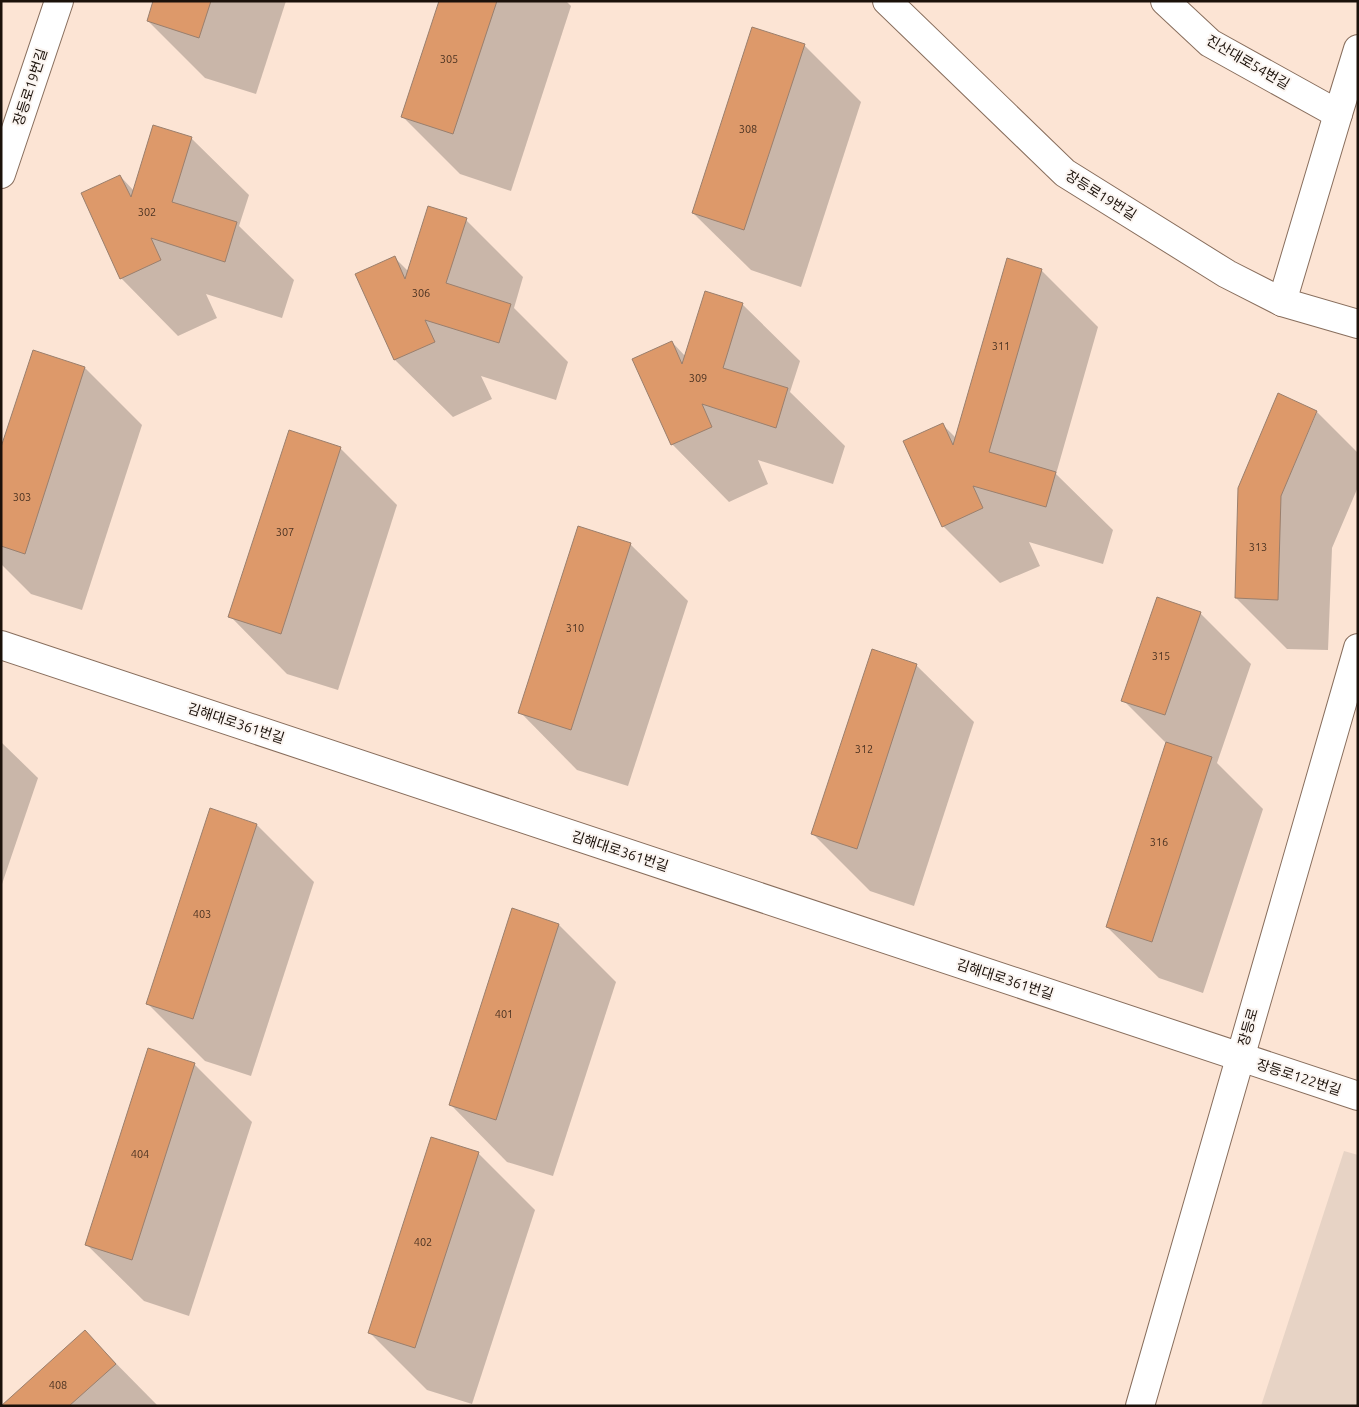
<svg xmlns="http://www.w3.org/2000/svg" width="1359" height="1407" viewBox="0 0 1359 1407" font-family="Ubuntu,'Noto Sans KR',sans-serif">
<style>
.education{fill:#e7d3c5}
.shadow{fill:#0003}
.building{fill:#dd996a;stroke:#9a7f6d}
.lines{fill:none;stroke-linecap:round;stroke-linejoin:round}
.minor-casing{stroke:#886e5d;stroke-width:30}
.major-casing{stroke:#886e5d;stroke-width:30}
.minor{stroke:#fff;stroke-width:28}
.major{stroke:#fff;stroke-width:28}
.labels{text-anchor:middle;dominant-baseline:central;stroke-width:4;stroke-linejoin:round;paint-order:stroke}
.number-label{font-size:11px;fill:#4c3322}
.street-label{font-size:14px;fill:#1b110a;stroke:#fbf5f1}
</style>
<rect width="100%" height="100%" fill="#fce4d4"/>
<path class="education" d="M1344 1151 1358 1155V1406H1261Z"/>
<g class="shadow">
<path d="M154 1H286L256 94 205 78 148 21Z"/>
<path d="M440 1H566L571 6 511 191 460 174 403 117Z"/>
<path d="M804 45 861 102 801 287 751 270 693 213Z"/>
<path d="M191 138 249 195 239 226 294 280 282 318 206 294 217 318 178 336 121 278 120 176 134 191Z"/>
<path d="M466 220 523 277 514 308 568 362 556 400 481 376 492 399 453 417 395 360 357 275 395 258 409 272Z"/>
<path d="M1041 270 1098 327 1056 474 1113 530 1103 564 1029 542 1040 566 1000 583 943 526 942 424 956 438Z"/>
<path d="M742 304 800 361 790 392 845 446 833 484 758 460 768 484 729 502 672 444V342L685 356Z"/>
<path d="M85 368 142 425 82 610 31 594 1 564V451Z"/>
<path d="M1317 412 1358 453V487L1332 548 1328 650 1287 649 1236 598Z"/>
<path d="M340 448 397 505 338 690 287 674 230 616Z"/>
<path d="M630 544 688 601 628 786 577 770 520 712Z"/>
<path d="M1200 613 1251 664 1217 763 1263 809 1203 993 1159 978 1107 927 1167 744 1123 700Z"/>
<path d="M916 665 974 722 914 906 870 891 813 834Z"/>
<path d="M1 742 38 778 1 887Z"/>
<path d="M257 825 314 882 251 1076 205 1061 148 1004Z"/>
<path d="M559 925 616 982 553 1176 507 1162 450 1104Z"/>
<path d="M149 1050 195 1065 252 1122 189 1316 144 1301 86 1244Z"/>
<path d="M478 1153 535 1210 472 1404 427 1390 369 1332Z"/>
<path d="M85 1332 158 1406H3Z"/>
</g>
<g class="building">
<path d="M153 1H211L199 38 147 21Z"/>
<path d="M439 1H497L453 134 401 117Z"/>
<path d="M752 27 805 44 744 230 692 213Z"/>
<path d="M153 125 192 137 172 202 237 222 225 262 151 238 161 260 120 279 81 193 120 175 131 197Z"/>
<path d="M428 206 467 218 446 283 511 304 499 343 425 320 435 342 394 360 355 274 395 256 405 279Z"/>
<path d="M1007 258 1042 269 989 452 1056 472 1046 507 973 486 983 508 942 527 903 441 943 423 953 445Z"/>
<path d="M705 291 743 303 723 368 788 388 776 428 702 404 712 427 671 445 632 359 672 341 682 364Z"/>
<path d="M33 350 85 367 25 554 1 546V447Z"/>
<path d="M1278 393 1317 411 1281 496 1278 600 1235 598 1238 488Z"/>
<path d="M289 430 341 447 281 634 228 617Z"/>
<path d="M578 526 631 543 571 730 518 713Z"/>
<path d="M1157 597 1201 612 1165 715 1121 701Z"/>
<path d="M872 649 917 664 857 849 811 834Z"/>
<path d="M1166 742 1212 757 1152 942 1106 927Z"/>
<path d="M210 808 257 824 193 1019 146 1004Z"/>
<path d="M512 908 559 924 496 1120 449 1105Z"/>
<path d="M148 1048 195 1063 132 1260 85 1245Z"/>
<path d="M431 1137 479 1152 415 1348 368 1333Z"/>
<path d="M85 1330 116 1364 69 1406H1Z"/>
</g>
<g class="lines">
<g class="minor-casing">
<g id="minor">
<path d="M887 1 1065 173 1227 274 1282 302 1358 324"/>
<path d="M1165 1 1210 43 1338 114 1358 49"/>
<path d="M1 174 59 1"/>
<path d="M1282 302 1338 114"/>
<path d="M1 645 1358 1096"/>
</g>
</g>
<g class="major-casing">
<path id="major" d="M1140 1406 1358 648"/>
</g>
<use href="#minor" class="minor"/>
<use href="#major" class="major"/>
</g>
<g class="labels">
<g class="number-label">
<text x="449" y="59">305</text>
<text x="748" y="129">308</text>
<text x="147" y="212">302</text>
<text x="421" y="293">306</text>
<text x="1001" y="346">311</text>
<text x="698" y="378">309</text>
<text x="22" y="497">303</text>
<text x="285" y="532">307</text>
<text x="1258" y="547">313</text>
<text x="575" y="628">310</text>
<text x="1161" y="656">315</text>
<text x="864" y="749">312</text>
<text x="1159" y="842">316</text>
<text x="202" y="914">403</text>
<text x="504" y="1014">401</text>
<text x="140" y="1154">404</text>
<text x="423" y="1242">402</text>
<text x="58" y="1385">408</text>
</g>
<g class="street-label">
<text transform="translate(1248 62) rotate(30)">진산대로54번길</text>
<text transform="translate(30 87) rotate(-72)">장등로19번길</text>
<text transform="translate(1101 195) rotate(32)">장등로19번길</text>
<text transform="translate(236 723) rotate(18)">김해대로361번길</text>
<text transform="translate(620 851) rotate(18)">김해대로361번길</text>
<text transform="translate(1005 979) rotate(18)">김해대로361번길</text>
<text transform="translate(1248 1027) rotate(-74)">장등로</text>
<text transform="translate(1299 1077) rotate(18)">장등로122번길</text>
</g>
</g>
<rect width="1359" height="1407" fill="none" stroke="#1b110a" stroke-width="5"/>
</svg>
